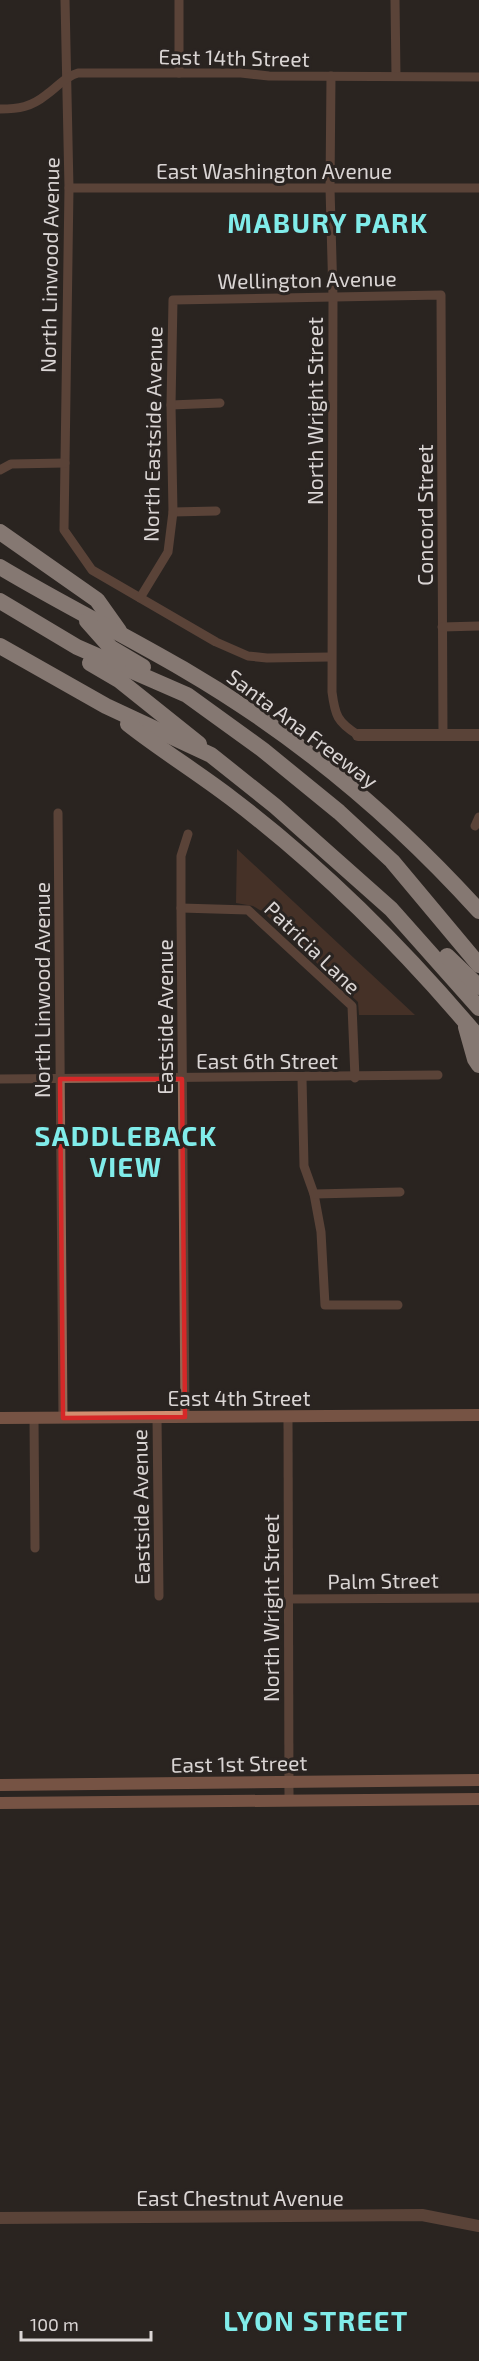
<svg xmlns="http://www.w3.org/2000/svg" width="479" height="2361" viewBox="0 0 479 2361" font-family="'Exo 2',sans-serif">
<style>
.green{fill:#664030}
.lines{fill:none;stroke-linecap:round;stroke-linejoin:round}
.minor{stroke:#946855;stroke-width:9}
.tertiary{stroke:#946855;stroke-width:12}
.secondary{stroke:#d38d6f;stroke-width:12}
.motorway{stroke:#f4ddd4;stroke-width:16}
.marked{fill:none;stroke:#d62828;stroke-width:4.5;stroke-linejoin:round}
.labels{text-anchor:middle;dominant-baseline:central;stroke-width:6;stroke-linejoin:round;paint-order:stroke}
.street-label{font-size:21px;fill:#dad5d4;stroke:#2a2421}
.district-label{font-size:27px;font-weight:bold;letter-spacing:1.5px;fill:#80ecea;stroke:#2a2421}
</style>
<rect width="100%" height="100%" fill="#2a2421"/>
<path class="green" d="M237 849 415 1015H359L358 1002 263 912 253 906 236 903Z"/>
<g class="lines">
<g class="minor">
<path d="M65 0 69 188 64 530 92 570 216 642 248 656 267 658 330 657"/>
<path d="M395 0 396 76"/>
<path d="M179 73V0"/>
<path d="M331 76 330 188 333 297 332 692C335 715 337 722 358 735"/>
<path d="M0 109C19 109 31 107 46 95 58 87 64 77 78 73H241L269 76 479 77"/>
<path d="M69 188H479"/>
<path d="M171 405 220 403"/>
<path d="M0 470 11 464 65 463"/>
<path d="M173 512 216 511"/>
<path d="M140 598 168 552 173 512 171 405 173 300 441 295 443 736"/>
<path d="M442 627 479 626"/>
<path d="M58 813 63 1418"/>
<path d="M475 826 479 817"/>
<path d="M181 908 248 910 352 1006 355 1078"/>
<path d="M302 1078 304 1166 314 1194 321 1232 325 1305H398"/>
<path d="M0 1079 438 1075"/>
<path d="M314 1194 400 1192"/>
<path d="M288 1416 289 1800"/>
<path d="M157 1417 159 1596"/>
<path d="M185 1417 181 908V856L188 834"/>
<path d="M34 1418 35 1548"/>
<path d="M288 1599 479 1598"/>
</g>
<g class="tertiary">
<path d="M358 735H479"/>
<path d="M0 2218 422 2215 479 2226"/>
</g>
<g class="secondary">
<path d="M0 1418 479 1415"/>
<path d="M0 1785 479 1780"/>
<path d="M0 1803 479 1799"/>
</g>
<g class="motorway">
<path d="M0 532 97 600 119 631"/>
<path d="M0 567C60 603 123 634 183 669 293 733 394 817 479 911"/>
<path d="M0 601 77 647 187 695 263 750 339 812 392 861 479 965"/>
<path d="M87 621 111 648 143 667"/>
<path d="M0 646 106 706 211 755 275 806 391 909 479 1008"/>
<path d="M90 663 119 680 199 744"/>
<path d="M128 724C161 750 197 772 231 798 322 867 406 951 479 1038"/>
<path d="M447 956 479 987"/>
<path d="M466 1027 475 1059 479 1065"/>
</g>
</g>
<path d="M0 0H479V2361H0ZM60 1079H182L185 1417 63 1418Z" fill="#2a2421" fill-opacity=".55" fill-rule="evenodd"/>
<path class="marked" d="M60 1079H182L185 1417 63 1418Z"/>
<g class="labels">
<g class="street-label">
<text transform="translate(234 57) rotate(1)">East 14th Street</text>
<text x="274" y="170">East Washington Avenue</text>
<text transform="translate(49 265) rotate(-89)">North Linwood Avenue</text>
<text transform="translate(307 279) rotate(-1)">Wellington Avenue</text>
<text transform="translate(314 411) rotate(-90)">North Wright Street</text>
<text transform="translate(152 434) rotate(-89)">North Eastside Avenue</text>
<text transform="translate(424 515) rotate(-90)">Concord Street</text>
<text transform="translate(303 728) rotate(37)">Santa Ana Freeway</text>
<text transform="translate(313 947) rotate(44)">Patricia Lane</text>
<text transform="translate(41 990) rotate(-90)">North Linwood Avenue</text>
<text transform="translate(164 1017) rotate(-90)">Eastside Avenue</text>
<text x="267" y="1060">East 6th Street</text>
<text x="239" y="1397">East 4th Street</text>
<text transform="translate(140 1507) rotate(-91)">Eastside Avenue</text>
<text transform="translate(383 1580) rotate(-1)">Palm Street</text>
<text transform="translate(270 1608) rotate(-90)">North Wright Street</text>
<text transform="translate(239 1763) rotate(-1)">East 1st Street</text>
<text x="240" y="2197">East Chestnut Avenue</text>
</g>
<g class="district-label">
<text x="328" y="222">MABURY PARK</text>
<text x="126" y="1135">SADDLEBACK<tspan x="126" dy="31">VIEW</tspan></text>
<text x="316" y="2320">LYON STREET</text>
</g>
</g>
<path d="M21 2331v9h130v-9" fill="none" stroke="#dad5d4" stroke-width="3"/>
<text x="30" y="2331" font-size="18" fill="#dad5d4" stroke="#2a2421" stroke-width="4.5" paint-order="stroke">100 m</text>
</svg>
